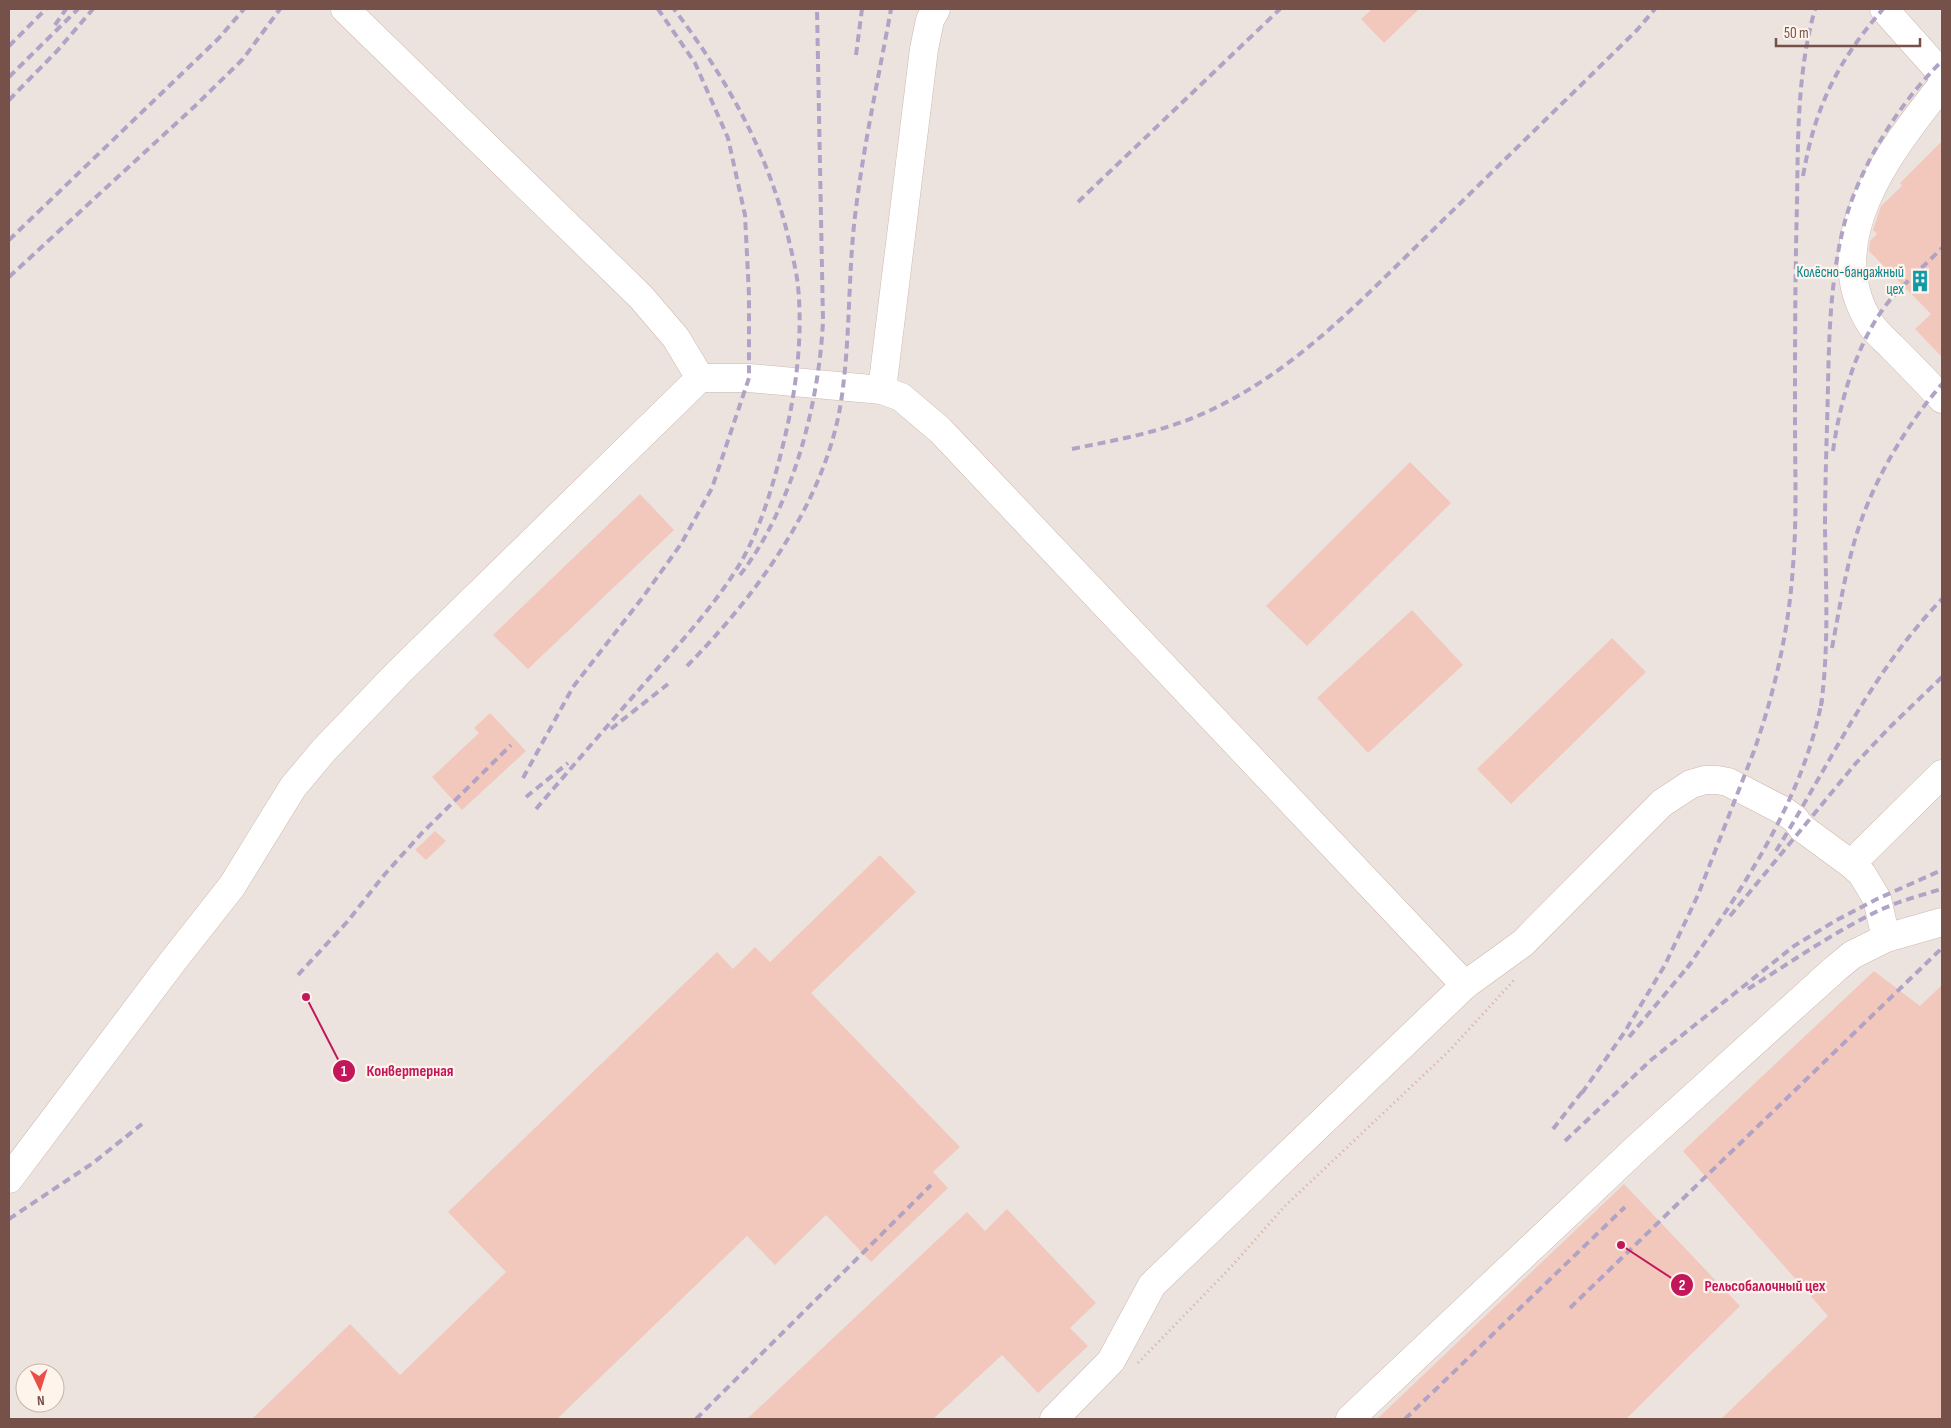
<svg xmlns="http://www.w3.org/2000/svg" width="1951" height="1428" viewBox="0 0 1951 1428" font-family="'Sofia Sans Condensed',sans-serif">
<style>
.industrial{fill:#ece3df;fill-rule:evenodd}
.building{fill:#f2c8bc}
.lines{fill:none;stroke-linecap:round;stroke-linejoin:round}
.minor-casing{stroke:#d0b7ae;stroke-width:29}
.path{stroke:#d7ab9f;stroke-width:3;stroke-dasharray:1 4;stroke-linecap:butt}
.minor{stroke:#fff;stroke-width:28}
.rail{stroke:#b0a3c6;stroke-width:4;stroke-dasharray:8 5;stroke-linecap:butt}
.labels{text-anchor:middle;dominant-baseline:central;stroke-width:4.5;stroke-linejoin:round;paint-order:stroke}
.culture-label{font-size:15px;fill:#0d838f;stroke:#fff4eb;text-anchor:end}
.leader{fill:none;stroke:#c2185b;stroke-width:2}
.callout-dot{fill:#c2185b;stroke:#fff4eb;stroke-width:2}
.mark-label{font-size:15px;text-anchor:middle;font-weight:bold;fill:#fff}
.callout-label{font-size:16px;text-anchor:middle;font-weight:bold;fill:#c2185b;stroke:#fff4eb;stroke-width:4.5;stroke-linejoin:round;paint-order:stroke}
</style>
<rect width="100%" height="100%" fill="#fcefe5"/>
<path class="industrial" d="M9 9H1942V1419H9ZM25 1373H55V1403H25Z"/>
<g class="building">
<path d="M1372 9H1419L1384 43 1361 19Z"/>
<path d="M1942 141V357L1915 329 1931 314 1869 251 1870 241 1877 234 1873 230 1881 206 1902 186 1900 183Z"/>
<path d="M1410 462 1451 503 1307 646 1266 606Z"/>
<path d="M640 494 674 530 528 669 493 635Z"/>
<path d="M1412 610 1463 665 1368 753 1317 698Z"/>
<path d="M1612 638 1646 672 1511 804 1477 769Z"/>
<path d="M490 713 526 751 462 810 432 777 479 733 474 728Z"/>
<path d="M435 831 446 841 426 860 415 850Z"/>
<path d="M880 855 916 892 811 993 960 1147 933 1172 948 1188 871 1262 826 1215 775 1265 747 1236 557 1419H252L350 1324 400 1375 506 1272 448 1212 717 952 733 969 755 947 770 962Z"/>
<path d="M1874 971 1920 1006 1942 985V1419H1721L1828 1316 1683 1151Z"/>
<path d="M1624 1184 1740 1306 1626 1419H1377Z"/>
<path d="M1007 1209 1096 1303 1070 1328 1088 1346 1038 1393 1002 1355 933 1419H747L967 1212 985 1231Z"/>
</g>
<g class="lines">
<g class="minor-casing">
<g id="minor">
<path d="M345 9 641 297 676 338 700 378"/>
<path d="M1884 9 1942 74"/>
<path d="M1942 85C1891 150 1817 241 1871 325 1877 333 1885 340 1892 347 1909 364 1926 381 1942 399"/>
<path d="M882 390 901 397 940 430 1465 985"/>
<path d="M1851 864 1942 774"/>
<path d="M9 1179 173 961 232 886 293 787 324 750 399 672 700 378H749L882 390 924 49 930 20 936 9"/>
<path d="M1054 1419 1111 1361 1152 1285 1465 985 1523 943 1662 803 1691 784 1705 780H1717L1728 782 1784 811 1795 819 1802 828 1851 864 1862 874 1877 899 1886 938 1942 922"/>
<path d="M1350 1419 1638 1147 1835 969 1852 955 1886 938"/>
</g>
</g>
<path class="path" d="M1138 1363 1230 1268 1285 1206 1450 1050 1515 979"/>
<use href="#minor" class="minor"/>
<g class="rail">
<path d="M55 25 66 9"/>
<path d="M9 46 46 9"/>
<path d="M856 55 862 9"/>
<path d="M9 77 78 9"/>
<path d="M9 100 57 51 93 9"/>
<path d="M1803 176C1815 107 1837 62 1883 9"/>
<path d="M1078 202 1280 9"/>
<path d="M9 240 219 38 244 9"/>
<path d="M9 277 195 106 243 59 280 9"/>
<path d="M1072 449C1121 439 1168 431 1213 409 1299 368 1365 296 1432 231 1500 164 1569 97 1637 30L1655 9"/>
<path d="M1833 451C1840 401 1857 340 1890 300 1906 282 1925 265 1942 248"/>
<path d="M740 575C792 508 819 405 823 321L817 9"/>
<path d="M1832 648C1839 611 1845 573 1856 536 1873 481 1905 427 1942 384"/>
<path d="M687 666C757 595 825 502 841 402 850 343 848 284 854 225 862 152 878 81 891 9"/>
<path d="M1821 706C1829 647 1826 589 1825 529 1825 481 1827 433 1828 386 1829 331 1831 274 1845 221 1861 164 1900 102 1942 61"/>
<path d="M611 729 668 684"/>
<path d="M523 778 573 687 643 597 681 544 712 488 749 378V295L745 215 728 138 695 63 658 9"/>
<path d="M526 797 568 763"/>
<path d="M536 809C572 767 608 725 644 684 678 645 714 607 741 562 762 525 774 482 784 441 796 391 803 338 798 286 796 268 791 250 787 232 766 148 726 78 674 9"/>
<path d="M1776 851C1830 764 1870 674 1942 599"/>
<path d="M1730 916 1856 763 1891 726 1942 677"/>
<path d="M1687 968C1744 887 1803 799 1822 700"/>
<path d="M298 975 347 922 385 874 421 834 511 745"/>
<path d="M1748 989C1791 962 1834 932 1880 910 1900 901 1921 895 1942 889"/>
<path d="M1629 1037 1692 962"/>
<path d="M1582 1093 1624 1033 1665 965 1698 895 1754 751C1775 691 1789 629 1793 566 1797 519 1795 471 1795 423 1795 350 1795 277 1797 204 1798 138 1797 73 1815 9"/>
<path d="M1553 1129 1585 1088"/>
<path d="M1565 1141 1651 1060 1794 946 1835 921 1877 899 1942 870"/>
<path d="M9 1219 93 1163 142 1124"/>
<path d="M1570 1308 1942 948"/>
<path d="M696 1419 931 1185"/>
<path d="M1405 1419 1625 1207"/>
</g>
</g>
<defs>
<g id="building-bare" transform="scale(1.725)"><path d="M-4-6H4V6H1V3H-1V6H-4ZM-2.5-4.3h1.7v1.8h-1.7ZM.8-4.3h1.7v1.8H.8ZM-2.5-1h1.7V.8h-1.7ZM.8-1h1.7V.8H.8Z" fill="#0f9aa8" stroke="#fff4eb" stroke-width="2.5" paint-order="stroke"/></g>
</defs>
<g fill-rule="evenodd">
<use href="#building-bare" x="1920" y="281"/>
</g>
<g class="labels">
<g class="culture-label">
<text x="1904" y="272">Колёсно-бандажный<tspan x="1904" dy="17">цех</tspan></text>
</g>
</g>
<path class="leader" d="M306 997L344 1071M1621 1245L1682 1285"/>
<g class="callout-dot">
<circle cx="306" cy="997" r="5"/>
<circle cx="1621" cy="1245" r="5"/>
<circle cx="344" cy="1071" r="12"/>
<circle cx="1682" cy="1285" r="12"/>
</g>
<g class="mark-label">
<text x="344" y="1076">1</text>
<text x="1682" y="1290">2</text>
</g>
<g class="callout-label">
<text x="410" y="1076">Конвертерная</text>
<text x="1765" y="1291">Рельсобалочный цех</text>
</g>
<rect width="1951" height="1428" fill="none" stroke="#75514a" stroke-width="20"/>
<g transform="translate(40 1388) rotate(176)"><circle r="24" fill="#fff4eb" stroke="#c8b3ab"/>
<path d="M0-4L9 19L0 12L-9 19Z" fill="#e75049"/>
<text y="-8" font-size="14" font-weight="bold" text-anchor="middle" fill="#75514a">N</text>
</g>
<path d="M1776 38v8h144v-8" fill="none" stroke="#75514a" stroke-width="2.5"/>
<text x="1784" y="38" font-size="15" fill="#75514a" stroke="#fff4eb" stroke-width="4" paint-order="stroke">50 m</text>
</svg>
